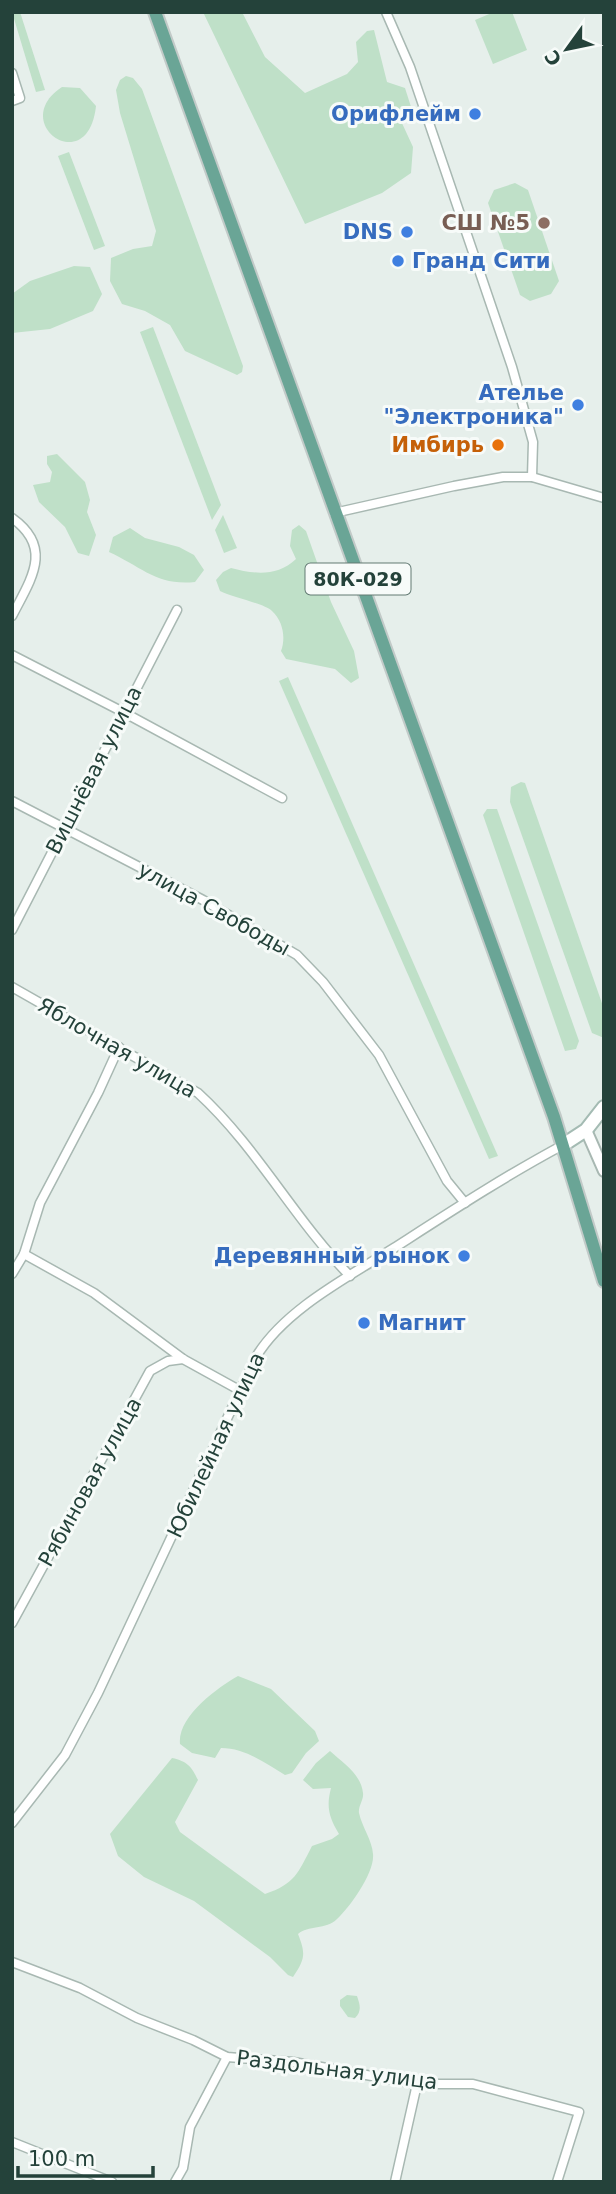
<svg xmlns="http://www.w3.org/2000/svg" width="616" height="2194" viewBox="0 0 616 2194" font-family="'DejaVu Sans',sans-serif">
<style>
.green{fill:#bfe0c8}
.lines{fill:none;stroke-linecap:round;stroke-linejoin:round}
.minor-casing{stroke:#a8b8b2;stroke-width:11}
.tertiary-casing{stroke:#a8b8b2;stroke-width:14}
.secondary-casing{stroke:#a4bbb3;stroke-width:16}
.primary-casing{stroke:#c2cac8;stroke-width:16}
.minor{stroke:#fff;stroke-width:8}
.tertiary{stroke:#fff;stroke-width:10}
.secondary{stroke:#fff;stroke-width:12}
.primary{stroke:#6aa596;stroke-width:12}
.shop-dot{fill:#3f7fe0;stroke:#f7fbf9;stroke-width:2.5}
.education-dot{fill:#8d6e63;stroke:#f7fbf9;stroke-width:2.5}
.food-dot{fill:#e8710a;stroke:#f7fbf9;stroke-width:2.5}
.labels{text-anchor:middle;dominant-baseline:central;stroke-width:6;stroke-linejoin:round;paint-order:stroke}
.shield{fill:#f7fbf9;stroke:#637a73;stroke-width:2}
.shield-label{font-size:19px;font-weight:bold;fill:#24423a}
.shop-label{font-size:21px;font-weight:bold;fill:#366cbe;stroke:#f7fbf9;text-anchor:end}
.education-label{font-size:21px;font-weight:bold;fill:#785e54;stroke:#f7fbf9;text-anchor:end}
.food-label{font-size:21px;font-weight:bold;fill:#c56008;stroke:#f7fbf9;text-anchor:end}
.street-label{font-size:21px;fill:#24423a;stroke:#f7fbf9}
</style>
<rect width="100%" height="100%" fill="#e6efeb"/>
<g class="green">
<path d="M12 12H20L45 90 36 92Z"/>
<path d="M203 12H242L265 57 305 93 347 74 358 62 356 42 367 31 374 30 387 82 405 88 412 110 401 121 413 147 411 173 382 193 305 224Z"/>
<path d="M494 12H512L527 50 493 64 475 20Z"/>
<path d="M126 76 133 78 142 89 243 366 242 372 237 375 185 351 170 325 145 311 122 304 110 281 111 258 133 249 152 246 156 231 120 113 116 90 120 80Z"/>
<path d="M62 87 80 88 96 106C88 180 7 123 62 87Z"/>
<path d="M69 152 105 246 94 250 58 156Z"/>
<path d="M515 183 528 190 559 281 551 294 530 301 520 295 488 203 494 190Z"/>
<path d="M74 266 90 267 102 294 93 311 50 329 12 333V294L30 281Z"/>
<path d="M153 327 221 505 212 520 140 332Z"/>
<path d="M57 454 85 482 90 500 87 512 96 535 89 556 78 553 65 527 39 502 33 485 50 482 52 472 47 464V456Z"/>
<path d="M223 515 237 548 224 553 215 530Z"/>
<path d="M299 525 306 531 331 602 354 651 359 678 351 683 335 669 286 659 281 651C286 638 283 621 272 611 265 604 232 597 220 591L216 580 223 572 231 568C254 574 277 577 296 559L290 546 292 530Z"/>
<path d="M130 528 145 538 179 547 194 555 204 570 195 582C157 586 142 567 109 552L113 537Z"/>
<path d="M288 677 498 1156 489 1159 279 681Z"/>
<path d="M521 782 525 783 604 1009V1038L592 1033 510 802 511 787Z"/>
<path d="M487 809H497L579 1041 576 1049 565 1051 483 815Z"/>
<path d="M238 1676 271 1689 315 1731 319 1741 306 1753 292 1773 285 1775C265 1763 245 1748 221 1748L215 1758 192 1753 180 1744C177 1717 217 1688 238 1676Z"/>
<path d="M330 1751C343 1763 361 1774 363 1793 364 1800 358 1806 359 1813 362 1827 372 1840 373 1854 375 1872 350 1907 337 1919 326 1930 308 1925 298 1934 306 1954 305 1959 293 1977L288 1975 270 1957 194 1901 144 1877 118 1856 110 1834 172 1758C187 1761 192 1767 198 1780L175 1822 180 1832 265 1894C295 1884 298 1873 312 1846L332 1839 339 1834C329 1817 326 1807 331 1788L313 1789 303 1780 316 1763Z"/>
<path d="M347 1995 357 1996C360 2005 362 2011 355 2018L348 2017 340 2006V2000Z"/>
</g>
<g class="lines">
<g class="minor-casing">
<g id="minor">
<path d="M386 12 410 67 512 367 533 442 532 477"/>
<path d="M12 73 20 98 12 101"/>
<path d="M334 513 454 486 503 477H532L604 498"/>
<path d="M12 518C54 548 31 579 12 616"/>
<path d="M12 655 123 712 282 798"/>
<path d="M12 801 203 900 297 955 323 982 379 1055 447 1181 465 1203"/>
<path d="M12 930 177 610"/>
<path d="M12 987 198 1093C257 1147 294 1219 350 1276"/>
<path d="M24 1254 94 1293 183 1359 241 1391"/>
<path d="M12 1274 24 1254 40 1203 98 1093 119 1047"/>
<path d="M12 1623 150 1371 168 1361 183 1359"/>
<path d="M12 1823 65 1755 98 1693 256 1357C284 1310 348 1277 394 1248 450 1212 505 1176 563 1145"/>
<path d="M12 1962 80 1988 137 2018 193 2040 227 2057 293 2062 417 2084H473L579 2112 557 2182"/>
<path d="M12 2142 112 2182"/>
<path d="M175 2182 183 2168 190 2127 227 2057"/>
<path d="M395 2182 417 2084"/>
</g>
</g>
<g class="tertiary-casing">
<path id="tertiary" d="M586 1130 604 1171"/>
</g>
<g class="secondary-casing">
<path id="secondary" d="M563 1145 586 1130 604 1107"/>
</g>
<g class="primary-casing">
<path id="primary" d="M155 12 554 1117 604 1281"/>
</g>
<use href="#minor" class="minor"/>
<use href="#tertiary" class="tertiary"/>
<use href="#secondary" class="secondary"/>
<use href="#primary" class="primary"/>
</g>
<g class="shop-dot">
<circle cx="475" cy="114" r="7"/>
<circle cx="407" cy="232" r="7"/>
<circle cx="398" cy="261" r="7"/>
<circle cx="578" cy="405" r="7"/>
<circle cx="464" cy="1256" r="7"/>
<circle cx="364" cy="1323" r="7"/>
</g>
<circle class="education-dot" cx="544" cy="223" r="7"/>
<circle class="food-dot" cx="498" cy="445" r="7"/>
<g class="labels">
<rect class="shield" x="305.5" y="563.5" width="105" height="31" rx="5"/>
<g class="shield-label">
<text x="358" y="579">80К-029</text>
</g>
<g class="shop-label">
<text x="461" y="114">Орифлейм</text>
<text x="393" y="232">DNS</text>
<text x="412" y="261" text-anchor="start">Гранд Сити</text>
<text x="564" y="393">Ателье<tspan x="564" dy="24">"Электроника"</tspan></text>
<text x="450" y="1256">Деревянный рынок</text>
<text x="378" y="1323" text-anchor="start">Магнит</text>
</g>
<g class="education-label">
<text x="530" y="223">СШ №5</text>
</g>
<g class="food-label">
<text x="484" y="445">Имбирь</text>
</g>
<g class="street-label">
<text transform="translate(94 770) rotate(-63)">Вишнёвая улица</text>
<text transform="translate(214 909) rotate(29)">улица Свободы</text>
<text transform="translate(117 1048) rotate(30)">Яблочная улица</text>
<text transform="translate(216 1445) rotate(-65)">Юбилейная улица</text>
<text transform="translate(90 1482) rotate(-61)">Рябиновая улица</text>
<text transform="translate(337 2070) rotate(7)">Раздольная улица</text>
</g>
</g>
<rect width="616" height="2194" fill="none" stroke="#24423a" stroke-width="28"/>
<g transform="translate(567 49) rotate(237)" stroke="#f7fbf9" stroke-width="5" paint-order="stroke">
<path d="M0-5L12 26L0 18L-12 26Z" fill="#24423a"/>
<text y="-10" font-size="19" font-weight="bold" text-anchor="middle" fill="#24423a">С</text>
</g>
<path d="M18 2166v10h135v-10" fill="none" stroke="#24423a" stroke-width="3.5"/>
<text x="28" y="2166" font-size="21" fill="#24423a" stroke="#f7fbf9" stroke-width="5" paint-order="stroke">100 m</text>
</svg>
